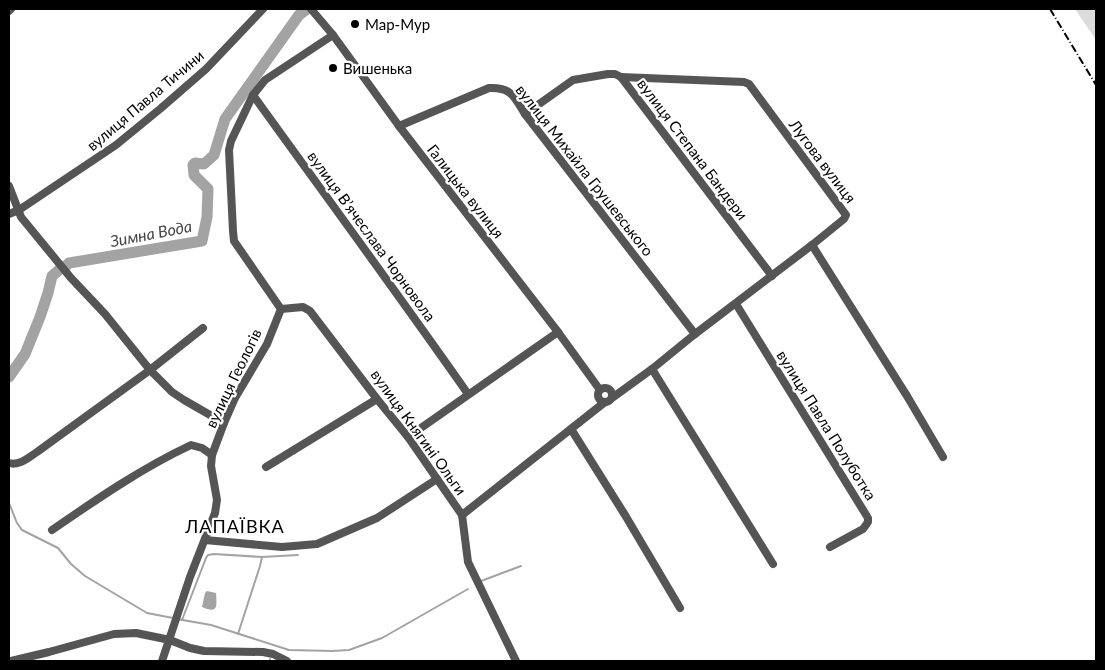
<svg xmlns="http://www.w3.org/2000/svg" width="1105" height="670" viewBox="0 0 1105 670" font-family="Lato,sans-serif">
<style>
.green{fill:#dcdcdc}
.water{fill:#a3a3a3}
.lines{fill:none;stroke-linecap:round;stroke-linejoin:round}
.stream{stroke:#a3a3a3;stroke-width:2}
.river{stroke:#a3a3a3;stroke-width:11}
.minor{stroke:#555;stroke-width:8}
.rail{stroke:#000;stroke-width:2;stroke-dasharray:8 2.5 1 2.5;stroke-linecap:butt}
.poi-dot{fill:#000;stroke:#fff;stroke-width:2}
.labels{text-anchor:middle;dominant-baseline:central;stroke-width:4.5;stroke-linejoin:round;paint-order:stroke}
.poi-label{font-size:15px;fill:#000;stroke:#fff;text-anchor:start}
.street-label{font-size:15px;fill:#000;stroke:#fff}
.water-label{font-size:16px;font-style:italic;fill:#444;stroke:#fff}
.quarter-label{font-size:18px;letter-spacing:1px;fill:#000;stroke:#fff}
</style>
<rect width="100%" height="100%" fill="#fff"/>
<path class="green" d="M1075 9H1096V41L1094 37Z"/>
<path class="water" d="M207 591 216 593C217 607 218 614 202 607L205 593Z"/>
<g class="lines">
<g class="stream">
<path d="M9 503 17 523 22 530 58 548 71 564 85 576 147 613 173 618"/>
<path d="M481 581 521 566"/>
<path d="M177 619 211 625 289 650 332 651 349 650 382 638 468 589"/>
<path d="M182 620 206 558 208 555 214 554 262 557 298 555"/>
<path d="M238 634 260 566 262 557"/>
<path d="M270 661V659"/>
</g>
<g class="river">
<path d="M66 266 69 263 202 241 207 217 208 189 194 175 193 165 195 163 204 164 214 155 225 119 299 15 307 9"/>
<path d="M9 377 25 354 40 317 48 293 52 276 59 270"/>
</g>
<g class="minor">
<path d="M311 9 333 35 399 126 558 332 600 390"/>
<path d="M9 11 11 9"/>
<path d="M253 95C325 195 398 294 468 394"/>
<path d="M525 114 573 80 608 74H615L621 77 772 276"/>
<path d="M399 126 489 88C512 87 514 97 525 114L695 334"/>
<path d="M9 186 21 217 71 278 105 314 150 370 172 392 184 400 224 423"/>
<path d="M9 214 19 210 116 145 160 109 206 69 263 9"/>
<path d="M812 245 907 396 943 457"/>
<path d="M736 304 868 518V522L863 529 830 547"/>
<path d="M281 309 303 307 310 311 377 399 408 437 462 515 468 562 516 661"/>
<path d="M281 309 234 241 233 231 229 150 231 141 253 95 265 80 333 35"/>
<path d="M652 369 773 564"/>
<circle cx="605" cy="395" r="7"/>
<path d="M612 398 652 369 695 334 812 245 844 219 846 215 749 84 744 82 621 77"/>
<path d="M571 429 625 515 680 608"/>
<path d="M408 437 558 332"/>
<path d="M9 463C19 466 28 458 37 452L150 370 203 328"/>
<path d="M266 467 377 399"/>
<path d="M462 515 605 402"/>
<path d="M52 530C97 499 142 468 191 445L202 448 212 455"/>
<path d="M205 540 282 547 317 544 377 518 437 479"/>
<path d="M11 661 49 652 114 634 136 633 170 640 190 648 204 651 263 652 273 654 287 661"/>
<path d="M162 661 190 577 215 513 217 500 211 466 212 455 224 423 235 398 267 344 281 309"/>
</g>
<path class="rail" d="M1050 9 1096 85"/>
</g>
<g class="poi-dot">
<circle cx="355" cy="24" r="5"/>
<circle cx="333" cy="68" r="5"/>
</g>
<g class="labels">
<g class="poi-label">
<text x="365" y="24">Мар-Мур</text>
<text x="343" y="68">Вишенька</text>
</g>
<g class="street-label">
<text transform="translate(145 100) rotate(-40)">вулиця Павла Тичини</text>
<text transform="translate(693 149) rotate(53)">вулиця Степана Бандери</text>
<text transform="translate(823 161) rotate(53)">Лугова вулиця</text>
<text transform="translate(585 170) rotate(52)">вулиця Михайла Грушевського</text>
<text transform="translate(466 191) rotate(52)">Галицька вулиця</text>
<text transform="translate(372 236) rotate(54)">вулиця Вʼячеслава Чорновола</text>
<text transform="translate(233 378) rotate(-64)">вулиця Геологів</text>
<text transform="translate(827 425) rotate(58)">вулиця Павла Полуботка</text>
<text transform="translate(419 432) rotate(54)">вулиця Княгині Ольги</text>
</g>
<g class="water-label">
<text transform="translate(151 233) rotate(-11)">Зимна Вода</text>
</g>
<g class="quarter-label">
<text x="235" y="526">ЛАПАЇВКА</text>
</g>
</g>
<rect width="1105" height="670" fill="none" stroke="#000000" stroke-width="20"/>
</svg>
